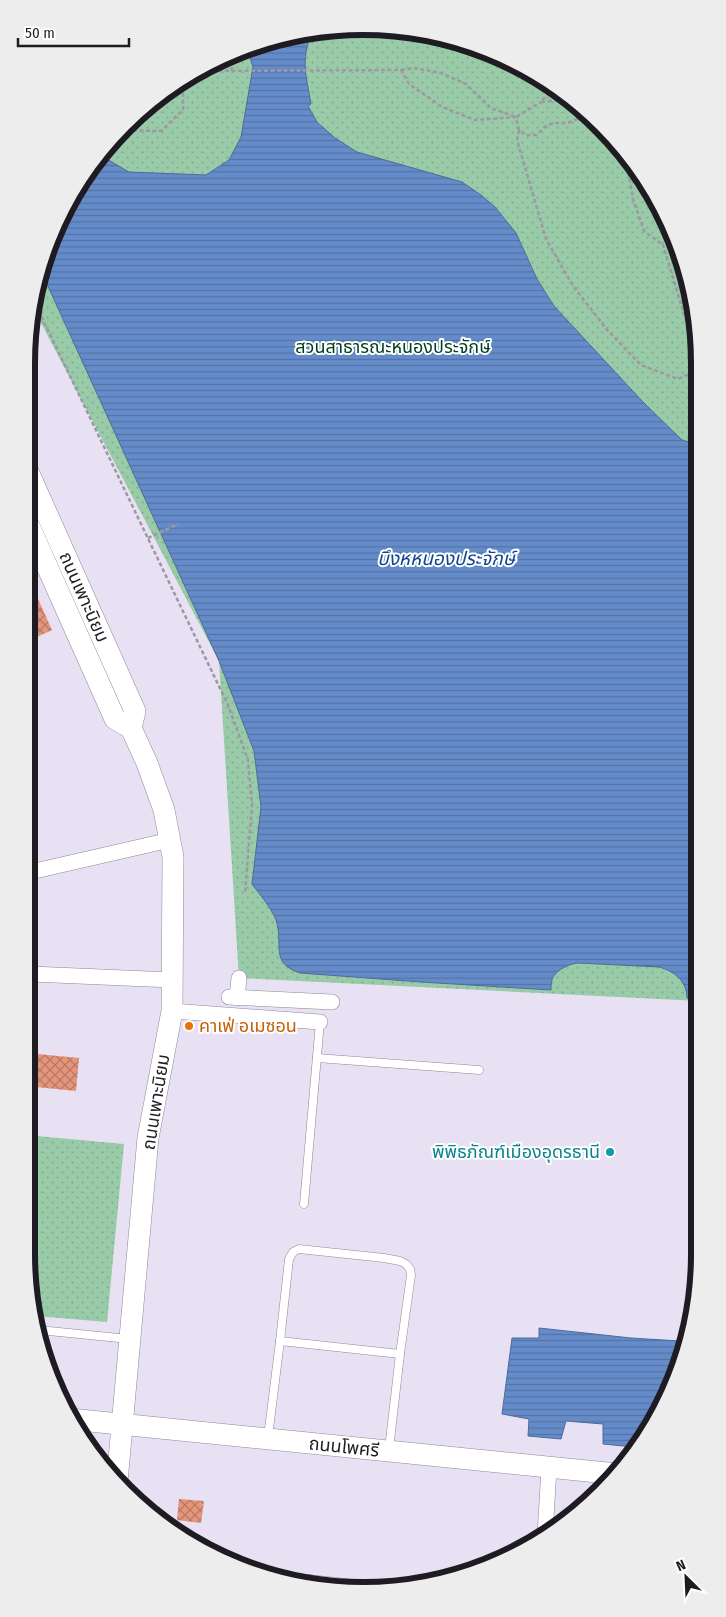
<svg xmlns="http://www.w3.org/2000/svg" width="726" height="1617" viewBox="0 0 726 1617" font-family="'Fira Sans Condensed','Noto Sans Thai',sans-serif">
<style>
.park{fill:url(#park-dots)}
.water{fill:url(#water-rules);stroke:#506a98}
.building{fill:url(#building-cross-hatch)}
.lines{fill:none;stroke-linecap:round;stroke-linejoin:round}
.lane-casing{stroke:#8d8797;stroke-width:9}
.street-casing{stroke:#8d8797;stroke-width:16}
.secondary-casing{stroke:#8d8797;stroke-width:22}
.path{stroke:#9e98a6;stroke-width:2.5;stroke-dasharray:4 2.5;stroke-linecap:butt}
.lane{stroke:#fff;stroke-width:8}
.street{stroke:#fff;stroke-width:15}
.secondary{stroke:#fff;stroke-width:21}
.food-dot{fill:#e8710a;stroke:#fff;stroke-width:2}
.culture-dot{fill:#0f9aa8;stroke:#fff;stroke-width:2}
.labels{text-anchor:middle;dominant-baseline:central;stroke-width:4;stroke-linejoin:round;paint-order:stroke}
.park-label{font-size:18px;fill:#003d1f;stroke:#fff}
.street-label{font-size:18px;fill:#1e1c22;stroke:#fff}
.food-label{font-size:18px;fill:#c56008;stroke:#fff;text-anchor:start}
.culture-label{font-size:18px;fill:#0d838f;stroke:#fff;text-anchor:end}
.water-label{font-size:19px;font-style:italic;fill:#13448e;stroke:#fff}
.rim{fill:none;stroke:#1e1c22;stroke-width:6}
</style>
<defs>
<pattern id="park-dots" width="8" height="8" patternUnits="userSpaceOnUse" patternTransform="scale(1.25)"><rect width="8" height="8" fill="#99cba9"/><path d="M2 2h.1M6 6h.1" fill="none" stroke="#83ae91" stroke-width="1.8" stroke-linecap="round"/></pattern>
<pattern id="water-rules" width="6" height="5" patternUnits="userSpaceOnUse" patternTransform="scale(1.25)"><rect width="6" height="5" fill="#658cca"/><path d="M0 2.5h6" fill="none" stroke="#5372a4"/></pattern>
<pattern id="building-cross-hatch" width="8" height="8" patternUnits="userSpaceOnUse" patternTransform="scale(1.25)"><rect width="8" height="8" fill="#e4957c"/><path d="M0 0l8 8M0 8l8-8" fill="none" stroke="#b87965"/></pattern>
</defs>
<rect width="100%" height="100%" fill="#e8e1f3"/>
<g class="park">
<path d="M363 26 428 33 492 52 568 96 630 158 674 234 697 319 699 1001 239 978 219 661 32 306 33 298 52 234 83 176 125 125 176 83 234 52 297 33Z"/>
<path d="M26 1135 124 1144 107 1322 36 1316 26 1254Z"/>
</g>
<g class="water">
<path d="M309 32 311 33C301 62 306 75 311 104L308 106 317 122 335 138 357 152 462 182 481 195 495 207 516 233 537 279 554 306 643 402 682 440 697 444 699 999 687 998C687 981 674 971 659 967L578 963C569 964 558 969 553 977 551 981 551 986 551 990L421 982 300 973C269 963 284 944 276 920 271 907 260 895 252 884L261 807 254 751 219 661 41 271 52 234 83 176 100 155 129 172 206 175 229 160 241 137 253 67 247 48 297 33Z"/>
<path d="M470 45 492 52 504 59 489 62 476 56Z"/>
<path d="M539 1328 631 1338 680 1341 677 1373 674 1383 646 1428H641L638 1440 634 1447 603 1444V1424L566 1421 561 1439 528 1436 529 1419 502 1414 512 1338H539Z"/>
</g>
<g class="building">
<path d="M26 572 52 630 26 642Z"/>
<path d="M27 1053 79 1058 76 1091 26 1086Z"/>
<path d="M179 1499 204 1501 201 1523 177 1520Z"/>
</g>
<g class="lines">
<g class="lane-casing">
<g id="lane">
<path d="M317 1058 479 1070"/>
<path d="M304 1204 320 1022"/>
<path d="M39 1330 129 1339"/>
<path d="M280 1341 289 1259 293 1252 299 1249 384 1258 400 1261 406 1264 410 1269 411 1275 400 1354"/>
<path d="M268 1437 280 1341 400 1354 389 1449"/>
<path d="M272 1575 393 1588"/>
</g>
</g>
<g class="street-casing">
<g id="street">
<path d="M26 873 170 840"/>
<path d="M26 972 31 974 172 980"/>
<path d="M229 997 332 1002"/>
<path d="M237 998 239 978"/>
<path d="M172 1011 320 1022"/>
<path d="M545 1535 549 1468"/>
</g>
</g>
<g class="secondary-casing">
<g id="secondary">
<path d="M26 467 135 711 131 728 147 763 164 810 173 857 172 1011 148 1138 117 1482"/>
<path d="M26 519 115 719 131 728"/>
<path d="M70 1419 617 1474"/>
</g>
</g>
<g class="path">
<path d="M231 54 232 72"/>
<path d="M401 70 414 68 441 73 466 84 491 108 516 117 541 102"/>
<path d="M199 71 401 70 409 84 442 107 475 120 516 117 519 130 526 135H536L546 126 553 123H568L587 115"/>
<path d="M553 87 541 102 567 99 575 103"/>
<path d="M120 130 161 131 183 110V79"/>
<path d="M519 130 517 140 546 239 573 286 608 331 641 365 678 379 697 370"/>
<path d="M625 153 633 199 644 231 663 245"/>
<path d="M677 244 663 245 697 357"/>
<path d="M33 299 228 705 248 760 252 806 245 893"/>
<path d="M148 538 178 524"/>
</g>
<use href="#lane" class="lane"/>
<use href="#street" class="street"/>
<use href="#secondary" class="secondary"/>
</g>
<circle class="food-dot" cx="189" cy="1026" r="5"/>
<circle class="culture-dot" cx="610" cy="1152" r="5"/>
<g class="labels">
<g class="park-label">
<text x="393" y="347">สวนสาธารณะหนองประจักษ์</text>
</g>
<g class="street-label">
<text transform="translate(84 597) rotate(66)">ถนนเพาะนิยม</text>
<text transform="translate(156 1102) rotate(-81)">ถนนเพาะนิยม</text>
<text transform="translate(344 1447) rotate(6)">ถนนโพศรี</text>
</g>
<g class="food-label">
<text x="199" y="1026">คาเฟ่ อเมซอน</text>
</g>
<g class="culture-label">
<text x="600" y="1152">พิพิธภัณฑ์เมืองอุดรธานี</text>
</g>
<g class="water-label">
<text x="446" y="558">บึงหหนองประจักษ์</text>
</g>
</g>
<path d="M0 0H726V1617H0ZM363 35H363A328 328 0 0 1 691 363V1254A328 328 0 0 1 363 1582H363A328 328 0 0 1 35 1254V363A328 328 0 0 1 363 35Z" fill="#ededed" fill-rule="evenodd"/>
<path class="rim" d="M363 35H363A328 328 0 0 1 691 363V1254A328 328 0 0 1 363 1582H363A328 328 0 0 1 35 1254V363A328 328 0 0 1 363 35Z"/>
<g transform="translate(686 1577) rotate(336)" stroke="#ffffff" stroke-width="4" paint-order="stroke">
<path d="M0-4L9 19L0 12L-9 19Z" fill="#1e1c22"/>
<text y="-8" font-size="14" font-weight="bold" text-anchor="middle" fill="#1e1c22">N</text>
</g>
<path d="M18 38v8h111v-8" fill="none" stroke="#1e1c22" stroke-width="2.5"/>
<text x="25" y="38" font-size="15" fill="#1e1c22" stroke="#ffffff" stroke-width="4" paint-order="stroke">50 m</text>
</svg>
